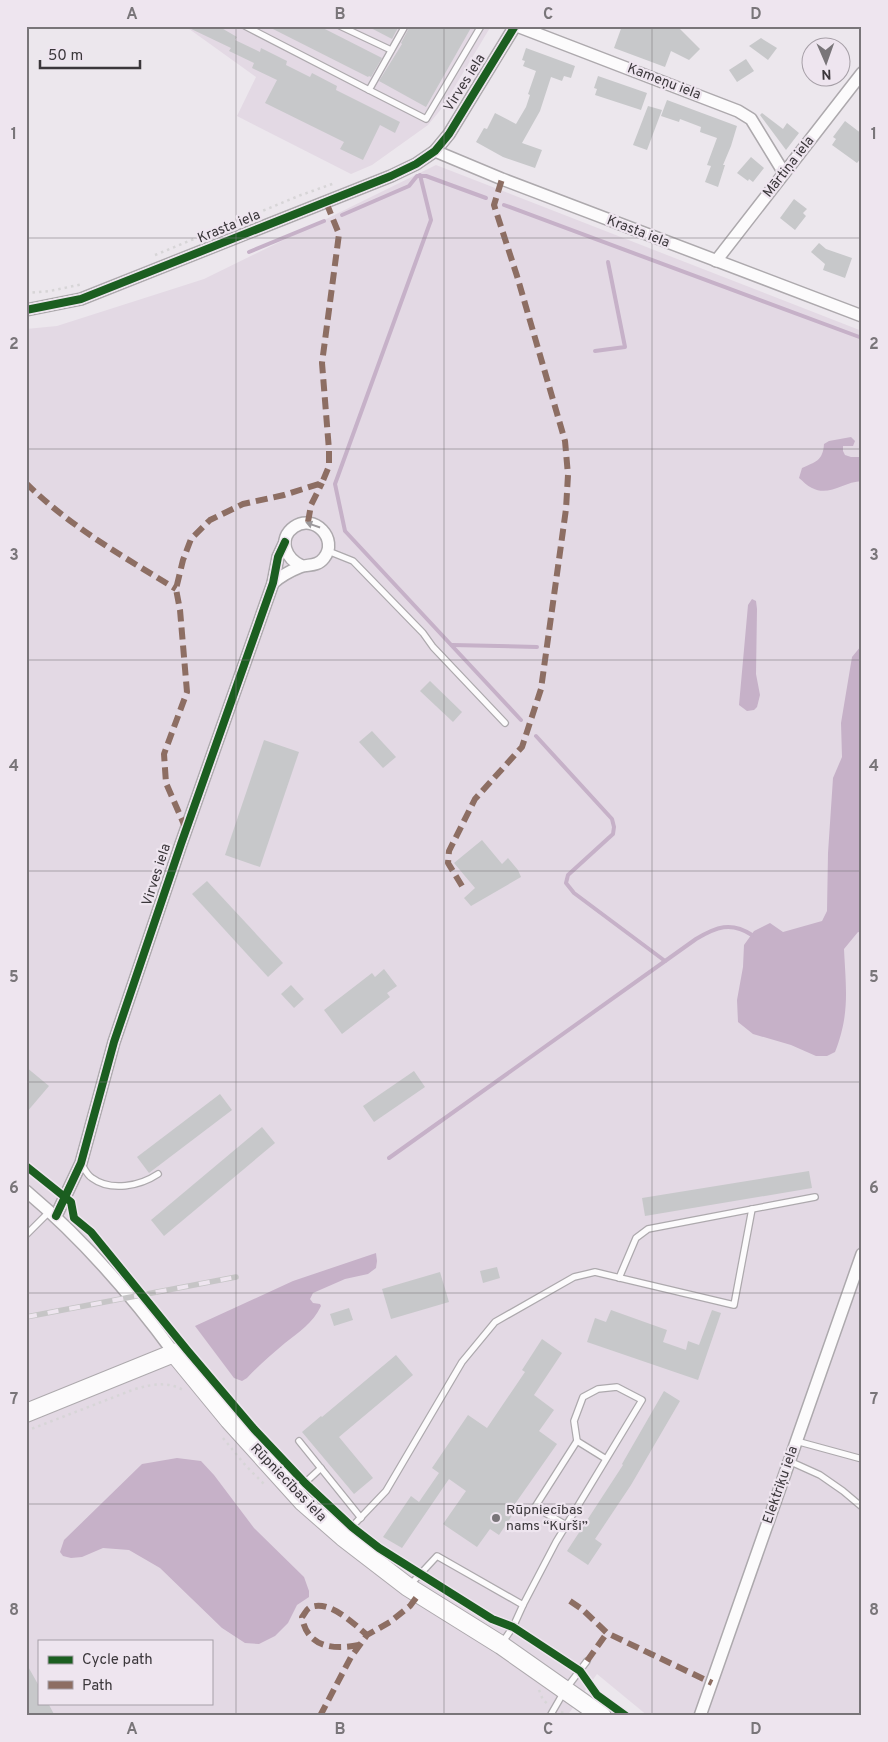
<svg xmlns="http://www.w3.org/2000/svg" width="888" height="1742" viewBox="0 0 888 1742" font-family="Overpass,sans-serif">
<style>
.built{fill:#e3d9e4;fill-rule:evenodd}
.water{fill:#c6b1c8}
.lines{fill:none;stroke-linecap:round;stroke-linejoin:round}
.stream{stroke:#c6b1c8;stroke-width:4}
.building{fill:#c7c8ca}
.service-casing{stroke:#ada9ad;stroke-width:8}
.minor-casing{stroke:#ada9ad;stroke-width:14}
.primary-casing{stroke:#ada9ad;stroke-width:20}
.path{stroke:#d7d5d7;stroke-width:2.5;stroke-dasharray:2.5 4;stroke-linecap:butt}
.service{stroke:#fcfbfc;stroke-width:5.5}
.minor{stroke:#fcfbfc;stroke-width:11}
.primary{stroke:#fcfbfc;stroke-width:18}
.rail-casing{stroke:#c6c5c6;stroke-width:5.5}
.rail{stroke:#eee5ef;stroke-width:4;stroke-dasharray:11;stroke-linecap:butt}
.quiet{stroke:#8d6e63;stroke-width:6;stroke-dasharray:12 6;stroke-linecap:butt}
.cycleway-casing{stroke:#eee5ef;stroke-width:11}
.cycleway{stroke:#1b5e20;stroke-width:8}
.oneway{fill:#9c999c}
.grid{fill:none;stroke:#797579;stroke-width:1;stroke-opacity:0.55}
.poi-dot{fill:#797579;stroke:#eee5ef;stroke-width:2}
.labels{text-anchor:middle;dominant-baseline:central;stroke-width:4.5;stroke-linejoin:round;paint-order:stroke}
.street-label{font-size:14px;fill:#3b373b;stroke:#eee5ef}
.poi-label{font-size:14px;fill:#3b373b;stroke:#eee5ef;text-anchor:start}
.neatline{fill:none;stroke:#797579;stroke-width:2}
.grid-label{font-size:16px;text-anchor:middle;font-weight:bold;fill:#797579}
</style>
<rect width="100%" height="100%" fill="#ece7ed"/>
<g class="built">
<path d="M185 26H491L442 108 428 125 372 165 351 174 237 116 256 77Z"/>
<path d="M436 165 862 331V1716H648L597 1674 567 1716H26V329L57 326 204 279ZM39 1641H211V1703H39Z"/>
</g>
<g class="water">
<path d="M851 437 855 441 853 446H843V451L845 455 851 457H862V481C843 482 829 497 812 488 807 486 803 481 799 478L802 468C815 462 823 461 824 444L829 441Z"/>
<path d="M752 599 756 601 757 609 756 674 760 695 757 707 754 710 747 711 739 705 748 605Z"/>
<path d="M861 646 862 933 858 932 844 949C846 989 850 1014 835 1052L827 1056H816L791 1045 753 1034 738 1022 737 1000 743 967 744 945 754 931 770 923 783 932 822 921 827 911 828 853 833 778 842 757 841 723 852 657Z"/>
<path d="M376 1253 377 1261 376 1268 368 1274 345 1279 313 1293 310 1299 313 1303 320 1304 321 1306C313 1323 299 1332 285 1343 272 1354 259 1365 247 1378L242 1381 234 1378 195 1326 293 1281Z"/>
<path d="M177 1458 201 1461 214 1475 254 1528 304 1577 309 1591V1597L297 1605 288 1623 275 1636 259 1644 245 1643 222 1628 160 1568 129 1550 103 1548 82 1557 71 1558 63 1556 60 1552 64 1540 142 1464Z"/>
</g>
<g class="lines">
<g class="stream">
<path d="M420 175 431 220 335 484 345 531 521 720"/>
<path d="M504 205 862 338"/>
<path d="M342 215 409 186 417 176H426L486 198"/>
<path d="M249 252 324 221"/>
<path d="M595 351 625 347 608 262"/>
<path d="M452 645 537 647"/>
<path d="M536 736 612 819 614 827 613 834 568 875 566 883 574 893 665 961"/>
<path d="M389 1158 696 939C716 927 731 921 752 935"/>
</g>
</g>
<g class="building">
<path d="M185 26H218L237 37 235 40 260 52 261 48 287 61 286 65 310 77 312 73 337 86 336 90 400 122 395 133 380 125 363 160 340 149 344 142 265 103 277 80 252 68 254 63 229 51 231 48Z"/>
<path d="M267 26H319L382 58 371 77 369 76 368 77Z"/>
<path d="M367 26H399L392 39Z"/>
<path d="M410 26H472L426 107 379 81 402 44 401 43Z"/>
<path d="M622 26H677L700 49 689 60 671 51 665 67 614 48Z"/>
<path d="M761 38 777 48 768 60 749 46Z"/>
<path d="M526 48 575 66 571 78 564 76 562 81 551 77 540 111 522 143 542 150 535 168 503 157 476 142 484 128 487 129 495 113 516 124 526 107 530 95 528 94 536 71 523 66 525 61 522 60Z"/>
<path d="M746 59 754 71 737 82 729 70Z"/>
<path d="M598 76 647 93 641 110 595 95 597 89 594 88Z"/>
<path d="M667 100 737 126 731 146 723 165H725L718 187 705 182 711 166 707 165 717 138 700 132 701 127 680 119 679 122 661 116Z"/>
<path d="M648 106 662 110 647 150 633 145Z"/>
<path d="M762 113 783 129 787 123 799 133 786 150 760 115Z"/>
<path d="M845 121 862 134V157L857 163 832 145 836 139 833 137Z"/>
<path d="M751 157 764 168 753 182 749 179 748 181 737 173Z"/>
<path d="M794 199 807 209 803 213 806 216 795 230 780 218Z"/>
<path d="M819 243 826 249 852 258 845 278 823 270 825 264 811 252Z"/>
<path d="M430 681 462 712 453 722 420 691Z"/>
<path d="M372 731 396 757 383 768 359 742Z"/>
<path d="M264 740 299 752 260 867 225 855Z"/>
<path d="M482 840 502 864 508 858 518 870 521 877 471 906 464 898 475 888 454 863Z"/>
<path d="M207 881 283 963 268 977 192 894Z"/>
<path d="M384 969 397 986 387 993 390 997 342 1034 324 1010 372 973 375 977Z"/>
<path d="M291 985 304 999 294 1008 281 994Z"/>
<path d="M26 1067 49 1086 26 1113Z"/>
<path d="M414 1071 425 1087 374 1122 363 1106Z"/>
<path d="M220 1094 232 1110 149 1173 137 1157Z"/>
<path d="M262 1127 275 1143 164 1236 151 1220Z"/>
<path d="M809 1171 812 1188 645 1216 642 1198Z"/>
<path d="M497 1267 500 1278 483 1283 480 1271Z"/>
<path d="M440 1272 449 1302 391 1319 382 1289Z"/>
<path d="M349 1308 353 1320 334 1326 330 1314Z"/>
<path d="M611 1310 667 1330 663 1342 686 1350 688 1341 699 1345 712 1310 721 1313 698 1380 587 1342 595 1318 606 1322Z"/>
<path d="M542 1339 562 1353 534 1395 554 1410 539 1431 557 1444 510 1511 513 1514 499 1535 490 1529 477 1547 443 1524 466 1491 449 1479 402 1548 383 1537 411 1496 419 1502 439 1473 432 1468 468 1415 487 1428 525 1372 522 1370Z"/>
<path d="M396 1355 413 1375 339 1437 373 1478 354 1494 302 1432 321 1416 322 1417Z"/>
<path d="M664 1391 680 1401 631 1485 595 1539 602 1544 588 1565 567 1551 623 1465 622 1464Z"/>
<path d="M26 1663 39 1686V1703H48L55 1716H26Z"/>
</g>
<g class="lines">
<g class="service-casing">
<g id="service">
<path d="M245 26 369 90"/>
<path d="M340 26 391 50"/>
<path d="M405 26 369 90 426 119 481 26"/>
<path d="M328 551 353 561 423 633 433 647 505 723"/>
<path d="M81 1163C84 1168 87 1175 92 1178 111 1192 140 1186 158 1174"/>
<path d="M26 1235 50 1211"/>
<path d="M619 1278 636 1238 648 1229 815 1197"/>
<path d="M299 1441 361 1518"/>
<path d="M796 1441 862 1459"/>
<path d="M789 1461 820 1475 843 1491 862 1507"/>
<path d="M297 1490 321 1468"/>
<path d="M566 1525 535 1507 577 1441"/>
<path d="M344 1535 386 1491 462 1362 495 1322 574 1277 595 1272 734 1305 752 1209"/>
<path d="M410 1585 437 1556 523 1605 513 1627 502 1643"/>
<path d="M523 1605 556 1542 642 1400 617 1387 598 1389 583 1397 574 1421 577 1441 606 1459"/>
<path d="M550 1716 565 1690 587 1661"/>
</g>
</g>
<g class="minor-casing">
<g id="minor">
<path d="M517 26 738 111 751 119 784 173"/>
<path d="M435 151 502 179 862 316"/>
<path d="M716 261 862 73"/>
<path d="M26 310 81 299 391 176 416 164 435 151 449 134 515 26"/>
<path d="M273 583C281 576 290 571 300 567 308 564 317 567 324 558 339 539 314 513 294 527 277 539 286 559 302 566"/>
<path d="M26 1191C83 1239 130 1293 174 1353"/>
<path d="M56 1216 81 1163 114 1042 181 844 273 583 278 557 285 542"/>
<path d="M700 1716 862 1254"/>
</g>
</g>
<g class="primary-casing">
<path id="primary" d="M26 1413 174 1353 229 1420 303 1502 343 1537 408 1587 501 1645 602 1716"/>
</g>
<g class="path">
<path d="M155 255 301 195 335 183"/>
<path d="M26 293 50 291 83 284"/>
<path d="M26 1431 135 1389C153 1384 168 1381 185 1391"/>
<path d="M223 1438 246 1466 266 1486"/>
<path d="M539 1690 543 1700 548 1704"/>
<path d="M561 1712 569 1715 573 1714"/>
</g>
<use href="#service" class="service"/>
<use href="#minor" class="minor"/>
<use href="#primary" class="primary"/>
<g class="rail-casing">
<path id="rail" d="M26 1317 236 1277"/>
</g>
<use href="#rail" class="rail"/>
<g class="quiet">
<path d="M26 483C69 526 124 557 176 589"/>
<path d="M308 522 311 505 322 483"/>
<path d="M186 829 166 783 164 754 187 692 180 610 176 589 183 560 191 539 210 520 243 504 284 495 322 483 329 466V450L322 363 339 234 326 202"/>
<path d="M462 886 448 863 449 851 475 799 522 747 541 689 566 509 568 475 565 441 517 276 494 205 502 179"/>
<path d="M570 1601 582 1609 607 1633 712 1683"/>
<path d="M359 1645C334 1650 307 1648 302 1617 304 1615 306 1610 309 1608 328 1598 354 1624 367 1635"/>
<path d="M587 1661 607 1633"/>
<path d="M320 1716 351 1657 367 1635 390 1622 410 1606 419 1594"/>
</g>
<g class="cycleway-casing">
<g id="cycleway">
<path d="M26 310 81 299 391 176 416 164 435 151 449 134 515 26"/>
<path d="M26 1166 71 1202 74 1218 91 1232 187 1350 254 1429 305 1483 352 1527 379 1548 492 1619 513 1627 580 1671 597 1695 626 1716"/>
<path d="M56 1216 81 1163 114 1042 181 844 273 583 278 557 285 542"/>
</g>
</g>
<use href="#cycleway" class="cycleway"/>
</g>
<defs><path id="oneway-solid" d="M-6-.8H1V-3.2L6.5 0L1 3.2V.8H-6Z" transform="scale(1.25)"/></defs>
<use class="oneway" href="#oneway-solid" transform="translate(313 525) rotate(-161)"/>
<path class="grid" d="M236 26V1716M444 26V1716M652 26V1716M26 238H862M26 449H862M26 660H862M26 871H862M26 1082H862M26 1293H862M26 1504H862"/>
<circle class="poi-dot" cx="496" cy="1518" r="5"/>
<g class="labels">
<g class="street-label">
<text transform="translate(664 82) rotate(21)">Kameņu iela</text>
<text transform="translate(465 83) rotate(-58)">Virves iela</text>
<text transform="translate(789 167) rotate(-52)">Mārtiņa iela</text>
<text transform="translate(229 227) rotate(-22)">Krasta iela</text>
<text transform="translate(638 232) rotate(21)">Krasta iela</text>
<text transform="translate(157 875) rotate(-72)">Virves iela</text>
<text transform="translate(288 1483) rotate(46)">Rūpniecības iela</text>
<text transform="translate(781 1485) rotate(-71)">Elektriķu iela</text>
</g>
<g class="poi-label">
<text x="506" y="1510">Rūpniecības<tspan x="506" dy="16">nams “Kurši”</tspan></text>
</g>
</g>
<rect width="888" height="1742" fill="none" stroke="#eee5ef" stroke-width="55"/>
<rect x="38" y="1640" width="175" height="65" fill="#eee5ef" stroke="#a69fa7"/>
<rect x="48" y="1656" width="25" height="8" fill="#1b5e20" stroke="#a69fa7"/>
<text x="82" y="1664" font-size="15" fill="#3b373b">Cycle path</text>
<rect x="48" y="1681" width="25" height="8" fill="#8d6e63" stroke="#a69fa7"/>
<text x="82" y="1690" font-size="15" fill="#3b373b">Path</text>
<g transform="translate(826 62) rotate(178)"><circle r="24" fill="#eee5ef" stroke="#a69fa7"/>
<path d="M0-4L9 19L0 12L-9 19Z" fill="#797579"/>
<text y="-8" font-size="14" font-weight="bold" text-anchor="middle" fill="#3b373b">N</text>
</g>
<path d="M40 60v8h100v-8" fill="none" stroke="#3b373b" stroke-width="2.5"/>
<text x="48" y="60" font-size="15" fill="#3b373b" stroke="#eee5ef" stroke-width="4" paint-order="stroke">50 m</text>
<rect x="28" y="28" width="832" height="1686" class="neatline"/>
<g class="grid-label">
<text x="132" y="19">A</text>
<text x="340" y="19">B</text>
<text x="548" y="19">C</text>
<text x="756" y="19">D</text>
<text x="14" y="139">1</text>
<text x="874" y="139">1</text>
<text x="14" y="349">2</text>
<text x="874" y="349">2</text>
<text x="14" y="560">3</text>
<text x="874" y="560">3</text>
<text x="14" y="771">4</text>
<text x="874" y="771">4</text>
<text x="14" y="982">5</text>
<text x="874" y="982">5</text>
<text x="14" y="1193">6</text>
<text x="874" y="1193">6</text>
<text x="14" y="1404">7</text>
<text x="874" y="1404">7</text>
<text x="14" y="1615">8</text>
<text x="874" y="1615">8</text>
<text x="132" y="1734">A</text>
<text x="340" y="1734">B</text>
<text x="548" y="1734">C</text>
<text x="756" y="1734">D</text>
</g>
</svg>
